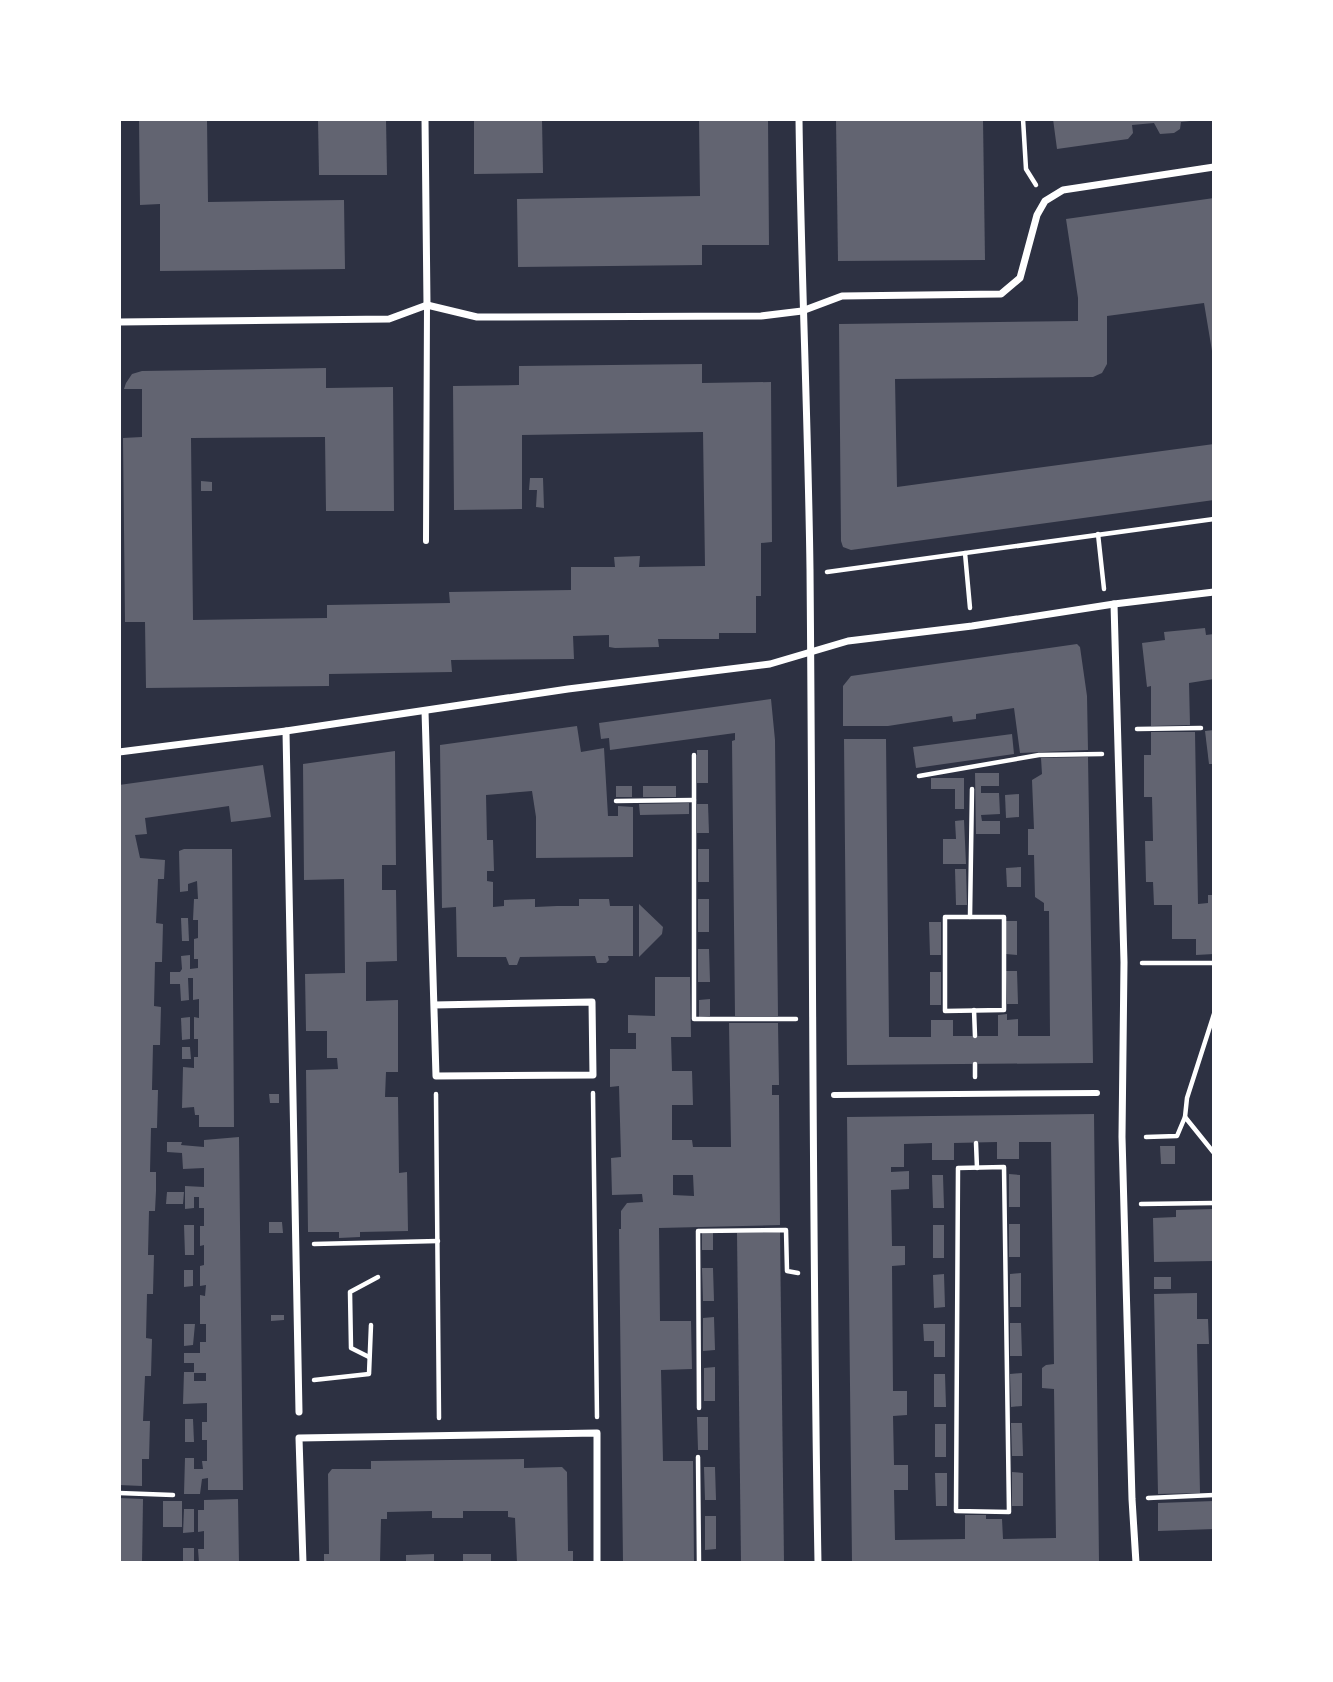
<svg xmlns="http://www.w3.org/2000/svg" width="1333" height="1682" viewBox="0 0 1333 1682" font-family="'Asap Condensed',sans-serif">
<style>
.building{fill:#626471;fill-rule:evenodd}
.lines{fill:none;stroke-linecap:round;stroke-linejoin:round}
.path{stroke:#fff;stroke-width:4.5}
.pedestrian{stroke:#fff;stroke-width:6}
.minor{stroke:#fff;stroke-width:7}
</style>
<rect width="100%" height="100%" fill="#2d3142"/>
<g class="building">
<path d="M139 119H207L208 202 344 200 345 269 160 271V204L140 205Z"/>
<path d="M318 119H386L387 175H319Z"/>
<path d="M474 119H542L543 173 474 174Z"/>
<path d="M699 119H768L769 245H702V265L518 267 517 199 700 196Z"/>
<path d="M836 119H983L985 260 838 261Z"/>
<path d="M1053 119H1190V121L1181 122 1180 129 1174 133 1160 134 1154 123 1132 125 1133 133 1128 139 1057 149Z"/>
<path d="M1214 198V363L1204 303 1107 316V364L1102 373 1093 377 895 379 897 487 1214 444V500L851 550 843 547 841 541 839 324 1078 321V298L1066 219Z"/>
<path d="M702 364V383L771 382 772 542 761 543V596H756V633H719V639H658L659 647 615 648 609 647V635L573 636 574 659 451 660 452 672 329 674V686L146 688 145 622H125L123 438 142 437V389H124L126 383 132 374 142 371 326 368V388L393 387 394 511H326L325 437 191 438 193 620 327 618V605L450 603 449 592 571 590V567H615L614 557 640 556 639 567 705 566 703 432 522 435V509L454 510 453 386 519 385V366Z"/>
<path d="M530 478H543L544 508 536 507 537 490H529Z"/>
<path d="M201 481 212 482V491H201Z"/>
<path d="M1205 628 1206 635 1214 634V679L1189 683 1190 725 1151 726V686L1147 687 1142 643 1165 640 1164 632Z"/>
<path d="M1077 644 1080 647 1087 696 1088 750 1020 753 1014 708 976 714V719L953 722 952 716 888 726H843V686L851 676Z"/>
<path d="M771 699 775 740 778 1016H735L732 741 735 740V733L610 750 609 738 601 739 599 723Z"/>
<path d="M577 726 581 752 604 748 608 816H618V806L633 807V857L536 858V817L532 791 486 795 487 840H493L494 871H487V881L493 882V907L504 906V900L535 899V907L557 906H579V899H609L610 906H633V956H608L609 960 606 963H597L595 956 520 957 517 965H509L506 957H457L456 907 442 908 440 745Z"/>
<path d="M1214 730V764H1209L1205 731Z"/>
<path d="M1151 732H1195L1198 904 1208 903V895H1214V954L1196 955V939H1172V905H1154L1153 882H1146L1145 841H1153L1152 797H1144V755H1151Z"/>
<path d="M1012 734 1014 754 916 768 913 747Z"/>
<path d="M844 739H886L889 1037H931V1020H953V1036H998V1015L1007 1014V1020L1018 1019V1036H1050L1049 911H1044V903L1035 897 1034 855H1028V829H1034L1032 780 1042 774 1041 758 1088 757 1093 1063 847 1065Z"/>
<rect x="697" y="750" width="11" height="33"/>
<path d="M395 751 396 865H382V890H396L397 961 366 962V1001L398 1000V1072H386L385 1097H398L399 1173 407 1172 408 1231 360 1232V1237L339 1238V1232H308L306 1070 338 1069 337 1058H327V1031H306L305 974 345 973 344 879 304 880 303 764Z"/>
<path d="M263 765 271 817 231 822 229 806 145 818 147 834 135 835 140 858 165 860 164 879H158L156 923 163 924 162 962H155L154 1006 161 1007 160 1045H153L152 1090H158L157 1128H151L150 1172H156V1191L155 1211H149L148 1255H154L153 1294H147L146 1338 152 1339 151 1376H145L143 1421H150L149 1459H142V1486L119 1485V785Z"/>
<path d="M975 773H999V786H981V793H999L1000 814 981 815 982 821H1000V834H976Z"/>
<path d="M931 778H964V809H955V789H931Z"/>
<rect x="616" y="786" width="16" height="11"/>
<rect x="643" y="786" width="33" height="11"/>
<path d="M1019 794V817L1006 818 1005 795Z"/>
<path d="M689 803V814L640 815 639 804Z"/>
<path d="M697 804H708L709 833H697Z"/>
<path d="M964 820 966 864H943V839H956L955 821Z"/>
<path d="M184 849H232L234 1127H199V1115H195L194 1107 182 1108 183 1067 194 1068V1057H198V1039H194V1017L199 1018V999L193 1000V978H188L189 1000 181 1001 180 984H170V972H180L182 969 181 956 190 955V969L198 968V959H194V939L198 938V920H193L194 899H198L197 881 188 884V891L180 892 179 851Z"/>
<rect x="698" y="849" width="11" height="33"/>
<path d="M1021 867V887H1007L1006 868Z"/>
<path d="M955 869H966L967 905H956Z"/>
<rect x="698" y="899" width="11" height="33"/>
<path d="M639 904 663 927 662 934 639 957Z"/>
<path d="M181 918H188L189 941H182Z"/>
<path d="M1006 921H1017V955L1006 954Z"/>
<path d="M929 922H941V955H930Z"/>
<path d="M698 949H709L710 982H698Z"/>
<path d="M1006 971H1017L1018 1004H1007Z"/>
<rect x="930" y="972" width="11" height="33"/>
<path d="M655 977H690L691 1037H671L672 1071H692L693 1105H672V1140H692L693 1147H731L729 1023H778L779 1085H772V1095H779L780 1225 659 1228 660 1321H691L692 1369 661 1370 663 1461H693L694 1563H623L619 1229H621V1211L627 1203 643 1202 642 1194 612 1195 611 1158 621 1157 619 1086 610 1087V1049H636V1033H628V1015L655 1016ZM673 1175H693L694 1196 673 1195Z"/>
<path d="M710 999V1016L699 1017V1000Z"/>
<path d="M190 1017V1039L182 1040 181 1018Z"/>
<path d="M182 1047H190L191 1059H182Z"/>
<path d="M269 1094H279V1103H270Z"/>
<path d="M1094 1114 1099 1563H852L847 1117ZM997 1142V1159H1019V1142H1051L1054 1364 1046 1365 1042 1368V1388L1054 1389 1056 1538 1003 1539 1002 1519H986V1515H965V1539L895 1540 894 1490H908V1465H894L893 1416 907 1415V1391H893L892 1266 905 1265V1246H892L891 1190 909 1189V1171L891 1172V1167H904V1144L932 1143V1160H954V1143Z"/>
<path d="M239 1137 243 1490H208V1478L202 1479 200 1494H184L185 1458H194V1469H203L202 1461H207V1440H202V1422H207V1403L183 1404 184 1372H194V1363H184V1353H200V1342H206V1324H200V1295L205 1296 206 1285 200 1286V1266L204 1265V1245L200 1246V1226H204V1208H199V1197H194V1208L185 1209V1186L204 1187V1168L183 1169 182 1153 167 1152V1142H182L181 1145 204 1147V1140ZM194 1373H206V1381H194Z"/>
<path d="M1160 1146H1175V1164H1161Z"/>
<path d="M1009 1174 1020 1175V1207H1009Z"/>
<path d="M932 1175H943L944 1208H933Z"/>
<path d="M167 1192H184L183 1204H166Z"/>
<path d="M1214 1209V1261L1154 1262 1153 1218 1176 1217V1210Z"/>
<path d="M269 1222H282L283 1233H269Z"/>
<rect x="1009" y="1224" width="11" height="33"/>
<path d="M184 1225H194V1255H185Z"/>
<rect x="933" y="1225" width="11" height="33"/>
<path d="M780 1232 784 1563H741L737 1233Z"/>
<rect x="702" y="1233" width="11" height="17"/>
<path d="M702 1268H713L714 1301H703Z"/>
<path d="M184 1270H193V1286L184 1287Z"/>
<path d="M1021 1273V1307H1010V1274Z"/>
<path d="M944 1274 945 1307 934 1308 933 1275Z"/>
<rect x="1154" y="1277" width="17" height="12"/>
<path d="M1197 1293V1319H1208L1209 1344H1197L1200 1493 1158 1494 1154 1294Z"/>
<path d="M271 1315H284V1320L271 1321Z"/>
<path d="M714 1317 715 1350 703 1351V1318Z"/>
<path d="M1010 1323H1021L1022 1356H1010Z"/>
<path d="M184 1324H195L193 1345 184 1346Z"/>
<path d="M923 1324H945V1357H934V1341H924Z"/>
<path d="M715 1367V1401H704V1368Z"/>
<path d="M1022 1373V1406L1011 1407 1010 1374Z"/>
<path d="M934 1374H945L946 1407H934Z"/>
<path d="M697 1417H708V1450H698Z"/>
<path d="M185 1419H193L194 1442H185Z"/>
<path d="M1011 1423H1022L1023 1456H1012Z"/>
<rect x="935" y="1424" width="11" height="33"/>
<path d="M524 1459V1468L562 1467 567 1472 568 1551H573V1563H517L515 1518 508 1517V1511H463V1518H432V1511L387 1512V1519H381L380 1563H324V1554H329L328 1474 332 1469H371V1461Z"/>
<path d="M704 1467H715L716 1500H705Z"/>
<path d="M1012 1472 1023 1473V1506H1012Z"/>
<path d="M935 1473H947V1506H936Z"/>
<path d="M119 1498 143 1499 142 1563H119Z"/>
<path d="M238 1499 239 1563H199L198 1549H204V1531L198 1532V1510H204V1500Z"/>
<rect x="163" y="1501" width="19" height="26"/>
<path d="M1214 1501V1529L1158 1531V1503Z"/>
<path d="M184 1509H194V1532L183 1533Z"/>
<path d="M705 1516H716V1549L705 1550Z"/>
<rect x="183" y="1548" width="11" height="15"/>
<path d="M434 1554V1563H406V1555Z"/>
<rect x="463" y="1554" width="28" height="9"/>
</g>
<g class="lines">
<g class="path">
<path d="M1023 119 1026 169 1036 185"/>
<path d="M1098 534 1104 589"/>
<path d="M965 553 970 608"/>
<path d="M827 572 1214 519"/>
<path d="M1137 729 1201 728"/>
<path d="M694 755V1019H796"/>
<path d="M919 776 1039 755 1102 754"/>
<path d="M616 801 694 800"/>
<path d="M945 917H1004V1010L945 1011Z"/>
<path d="M970 917 972 789"/>
<path d="M1142 963H1214"/>
<path d="M974 1010 975 1036"/>
<path d="M975 1064V1077"/>
<path d="M593 1093 597 1417"/>
<path d="M436 1094 439 1418"/>
<path d="M1185 1117 1187 1098 1214 1014"/>
<path d="M1146 1137 1177 1136 1185 1117 1214 1153"/>
<path d="M976 1143 977 1168"/>
<path d="M1004 1167 1009 1512 956 1511 958 1168Z"/>
<path d="M1141 1204 1214 1203"/>
<path d="M314 1244 438 1241"/>
<path d="M369 1357 351 1348 350 1292 378 1277"/>
<path d="M314 1380 369 1374 371 1325"/>
<path d="M699 1408 698 1231 786 1230 787 1271 798 1273"/>
<path d="M698 1457 699 1563"/>
<path d="M119 1493 173 1495"/>
<path d="M1148 1498 1214 1495"/>
</g>
<g class="pedestrian">
<path d="M426 541 427 305"/>
<path d="M834 1095 1097 1093"/>
</g>
<g class="minor">
<path d="M425 119 427 305"/>
<path d="M799 119C801 269 808 419 810 569 813 900 812 1232 818 1563"/>
<path d="M119 322 389 319 427 305 477 317 761 316 802 311 842 296 1001 294 1020 278 1037 215 1045 201 1063 190 1214 167"/>
<path d="M1114 604 1124 962 1122 1137 1132 1499 1136 1563"/>
<path d="M425 711 436 1076 593 1075 592 1002 434 1005"/>
<path d="M286 731 299 1412"/>
<path d="M119 752 286 731 568 689 770 664 848 641 972 626 1114 604 1214 592"/>
<path d="M303 1563 299 1438 597 1433V1563"/>
</g>
</g>
<rect width="1333" height="1682" fill="none" stroke="#ffffff" stroke-width="242"/>
</svg>
